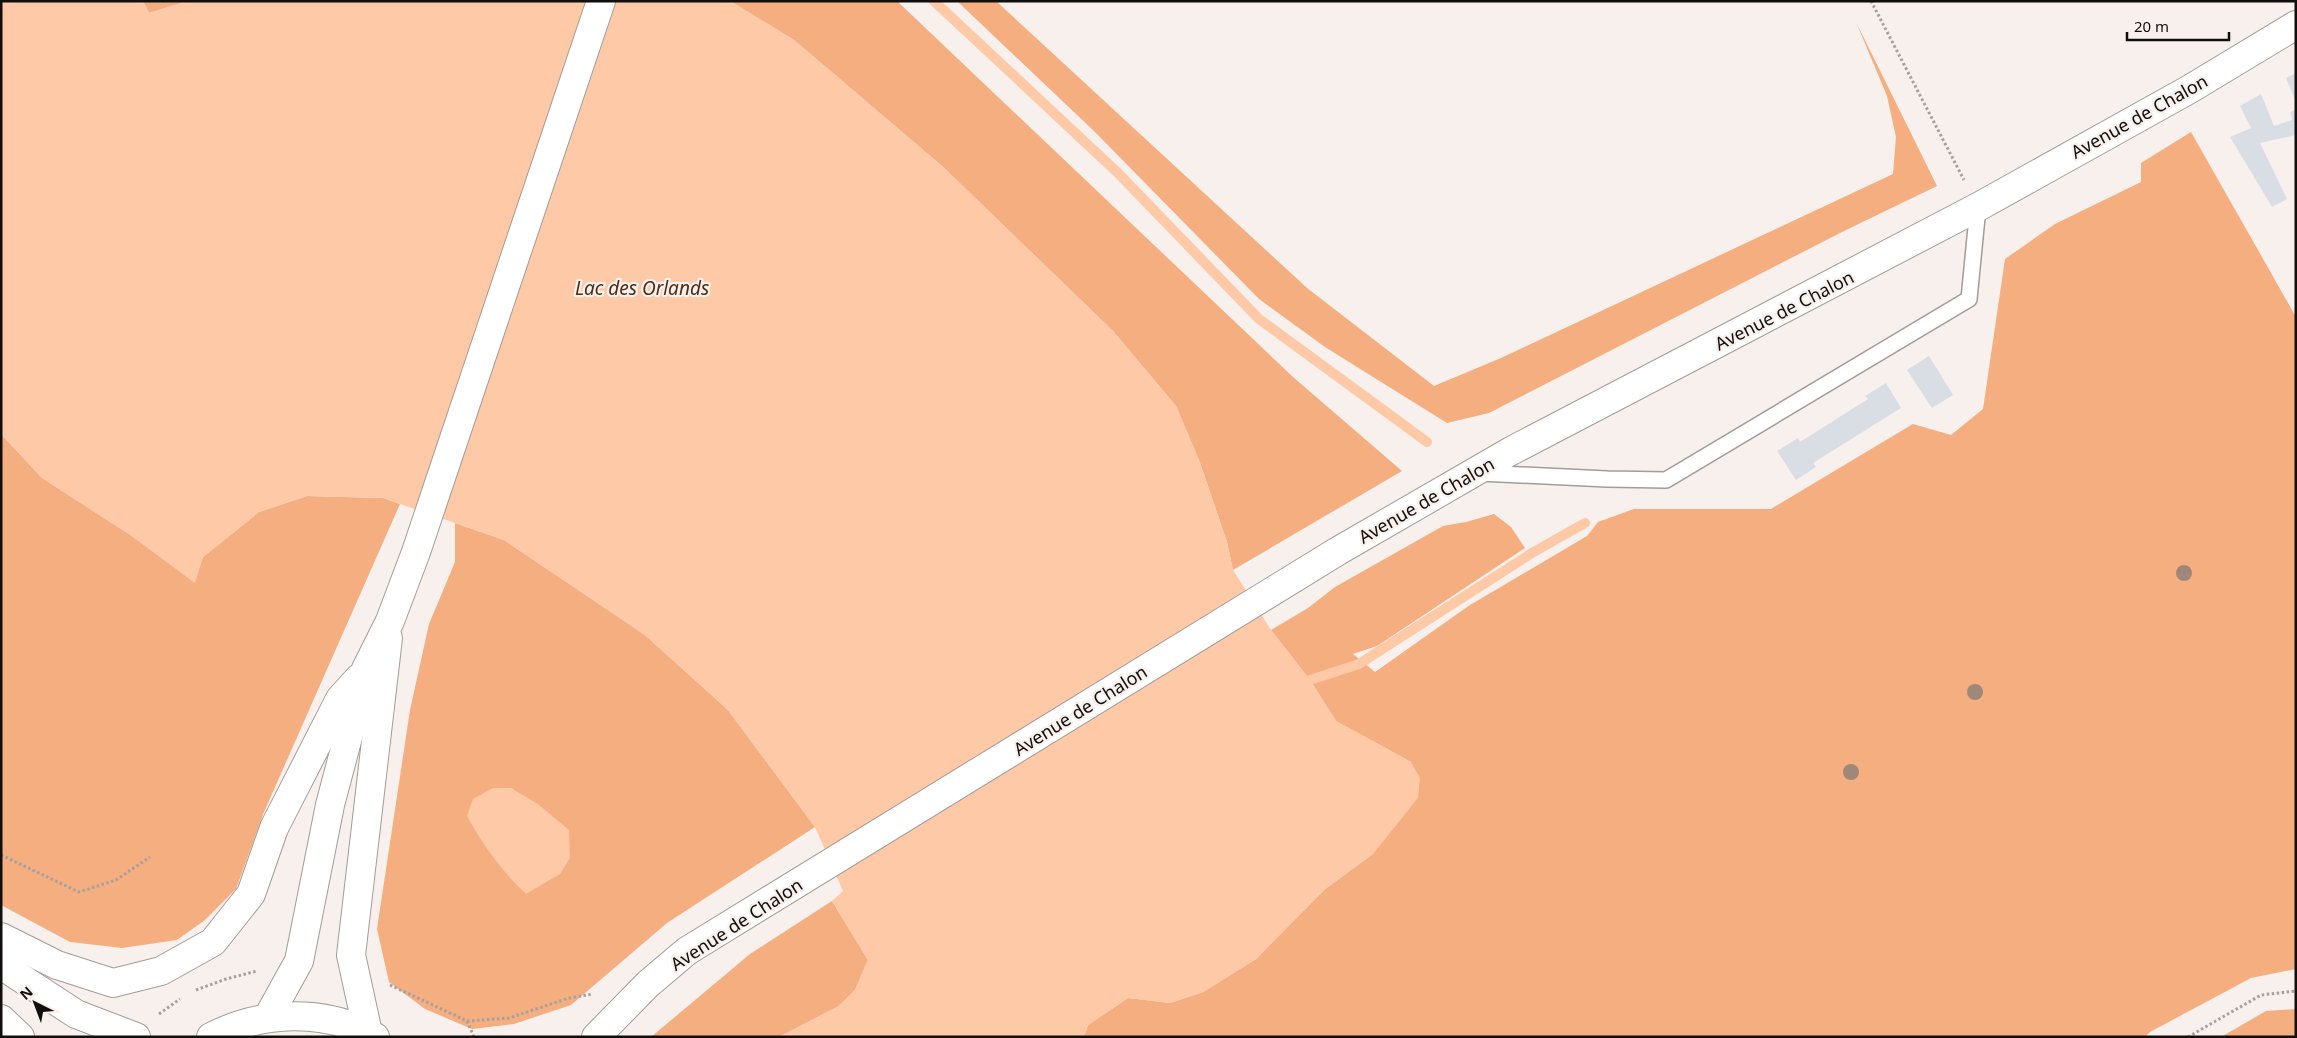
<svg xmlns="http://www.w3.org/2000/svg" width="2297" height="1038" viewBox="0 0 2297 1038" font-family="'Noto Sans',sans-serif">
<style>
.green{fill:#f4ae7f}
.water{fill:#fdc9a6}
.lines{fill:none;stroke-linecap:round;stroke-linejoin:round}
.stream{stroke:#fdc9a6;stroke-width:10}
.building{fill:#d9dee5}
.lane-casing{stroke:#a39c98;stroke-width:18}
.secondary-casing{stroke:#a39c98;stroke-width:30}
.primary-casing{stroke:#a39c98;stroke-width:30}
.path{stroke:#a7a19e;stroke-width:3;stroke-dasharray:2.5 2.5;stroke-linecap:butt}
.lane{stroke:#fff;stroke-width:15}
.secondary{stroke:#fff;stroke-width:28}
.primary{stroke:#fff;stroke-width:28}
.tree{fill:#9f8879}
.labels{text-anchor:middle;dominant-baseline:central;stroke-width:4.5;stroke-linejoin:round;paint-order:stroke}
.street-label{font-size:18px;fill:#110f0d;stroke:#f8f0ec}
.water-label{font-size:19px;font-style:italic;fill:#4f2d15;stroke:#f8f0ec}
</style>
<rect width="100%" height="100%" fill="#f8f0ec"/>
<g class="green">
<path d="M143 1H188L149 13Z"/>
<path d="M730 1H897L1293 377 1402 471 1233 570 1227 542 1199 460 1176 406 1113 331 942 166 794 40Z"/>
<path d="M957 1H996L1307 288 1434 386 1501 358 1893 174 1896 137 1887 96 1856 22 1937 186 1842 232 1489 413 1447 423 1325 347 1259 299 1095 132Z"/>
<path d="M2191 132 2296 317V969L2251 978 2150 1032 2145 1037H1084L1088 1025 1128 998 1170 1003 1203 992 1256 959 1325 889 1373 854 1411 762 1336 721 1310 680 1271 630 1308 608 1335 587 1443 526 1466 522 1494 514 1511 527 1525 548 1377 646 1353 654 1375 672 1470 605 1587 536 1598 522 1634 509H1771L1913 424 1951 435 1983 409 2005 259 2055 224 2141 182V163Z"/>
<path d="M1 434 42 478 132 536 194 582 203 557 259 512 307 496 383 498 400 504 264 812 236 889 205 920 177 940 122 948 70 942 1 905Z"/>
<path d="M455 523 504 540 645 635 728 710 815 827 667 923 571 1005 514 1024 472 1029 425 1009 389 982 377 929 410 710 429 624 455 562Z"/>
<path d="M832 901 868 960 855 990 839 1006 779 1037H651L750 954Z"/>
<path d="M2296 1009V1037H2221L2266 1011Z"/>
</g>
<g class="water">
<path d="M1 1H143L149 13 188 1H730L794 40 942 166 1113 331 1176 406 1199 460 1227 542 1233 570 1271 630 1310 680 1336 721 1411 762 1420 778 1418 798 1373 854 1325 889 1256 959 1203 992 1170 1003 1128 998 1088 1025 1084 1037H779L839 1006 855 990 868 960 832 901 843 891 815 827 728 710 645 635 504 540 383 498 307 496 259 512 203 557 195 583 132 536 42 478 1 434Z"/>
<path d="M493 788H511L538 804 569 830 570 858 560 874 526 894C503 873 482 844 467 816L473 799Z"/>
</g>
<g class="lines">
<g class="stream">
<path d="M934 1 1118 173 1259 319 1427 442"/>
<path d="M1310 680 1359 664 1532 553 1585 523"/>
</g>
</g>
<g class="building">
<path d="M2296 73V102L2286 78Z"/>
<path d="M2261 94 2274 126 2292 120 2290 112 2296 109V135L2260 143 2287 199 2272 207 2230 137 2251 128 2240 106Z"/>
<path d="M1929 356 1953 395 1932 408 1907 370Z"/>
<path d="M1886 383 1901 408 1813 463 1816 467 1796 480 1777 451 1798 438 1800 442 1868 399 1865 396Z"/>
</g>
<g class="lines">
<g class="lane-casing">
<path id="lane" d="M1480 473 1607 479 1666 480 1969 299 1978 207"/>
</g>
<g class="secondary-casing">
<path id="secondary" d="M596 1037 648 984 687 951 1338 551 1473 473 1511 451 1978 207 2190 89 2296 25"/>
</g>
<g class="primary-casing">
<g id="primary">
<path d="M1 937 57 965 113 983 161 971 213 942 251 894 274 828 340 699 359 678"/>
<path d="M1 965 76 1014 136 1037"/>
<path d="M268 1017 299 961 330 805 366 669 390 621 416 552 601 1"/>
<path d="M1 1019 20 1037"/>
<path d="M368 1033 351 955 388 638"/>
<path d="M211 1037C261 1011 325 1008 375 1037"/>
</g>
</g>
<g class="path">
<path d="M1871 1 1964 180"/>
<path d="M1 855 79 892 116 880 150 857"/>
<path d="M390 985 467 1021 474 1037"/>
<path d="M196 990 226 979 257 971"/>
<path d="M159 1014 180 999"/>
<path d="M467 1021 509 1018 569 998 593 994"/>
<path d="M2188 1037 2261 995 2296 991"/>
</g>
<use href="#lane" class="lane"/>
<use href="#secondary" class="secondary"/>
<use href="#primary" class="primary"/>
</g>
<g class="tree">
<circle cx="2184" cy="573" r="8"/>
<circle cx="1975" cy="692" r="8"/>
<circle cx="1851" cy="772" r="8"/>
</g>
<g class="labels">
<g class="street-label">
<text transform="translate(2139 116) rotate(-29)">Avenue de Chalon</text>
<text transform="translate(1784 310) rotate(-27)">Avenue de Chalon</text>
<text transform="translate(1426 500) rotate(-30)">Avenue de Chalon</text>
<text transform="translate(1080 710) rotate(-32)">Avenue de Chalon</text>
<text transform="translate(736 924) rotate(-33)">Avenue de Chalon</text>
</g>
<g class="water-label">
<text x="642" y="288">Lac des Orlands</text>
</g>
</g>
<rect width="2297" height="1038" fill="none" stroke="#110f0d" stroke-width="5"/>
<g transform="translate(35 1003) rotate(318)" stroke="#f8f0ec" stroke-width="4" paint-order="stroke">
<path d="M0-4L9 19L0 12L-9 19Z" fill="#110f0d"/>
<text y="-8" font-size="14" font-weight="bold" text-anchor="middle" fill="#110f0d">N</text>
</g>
<path d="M2127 32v8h102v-8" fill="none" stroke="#110f0d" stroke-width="2.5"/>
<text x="2134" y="32" font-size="15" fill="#110f0d" stroke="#f8f0ec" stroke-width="4" paint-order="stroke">20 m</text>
</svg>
